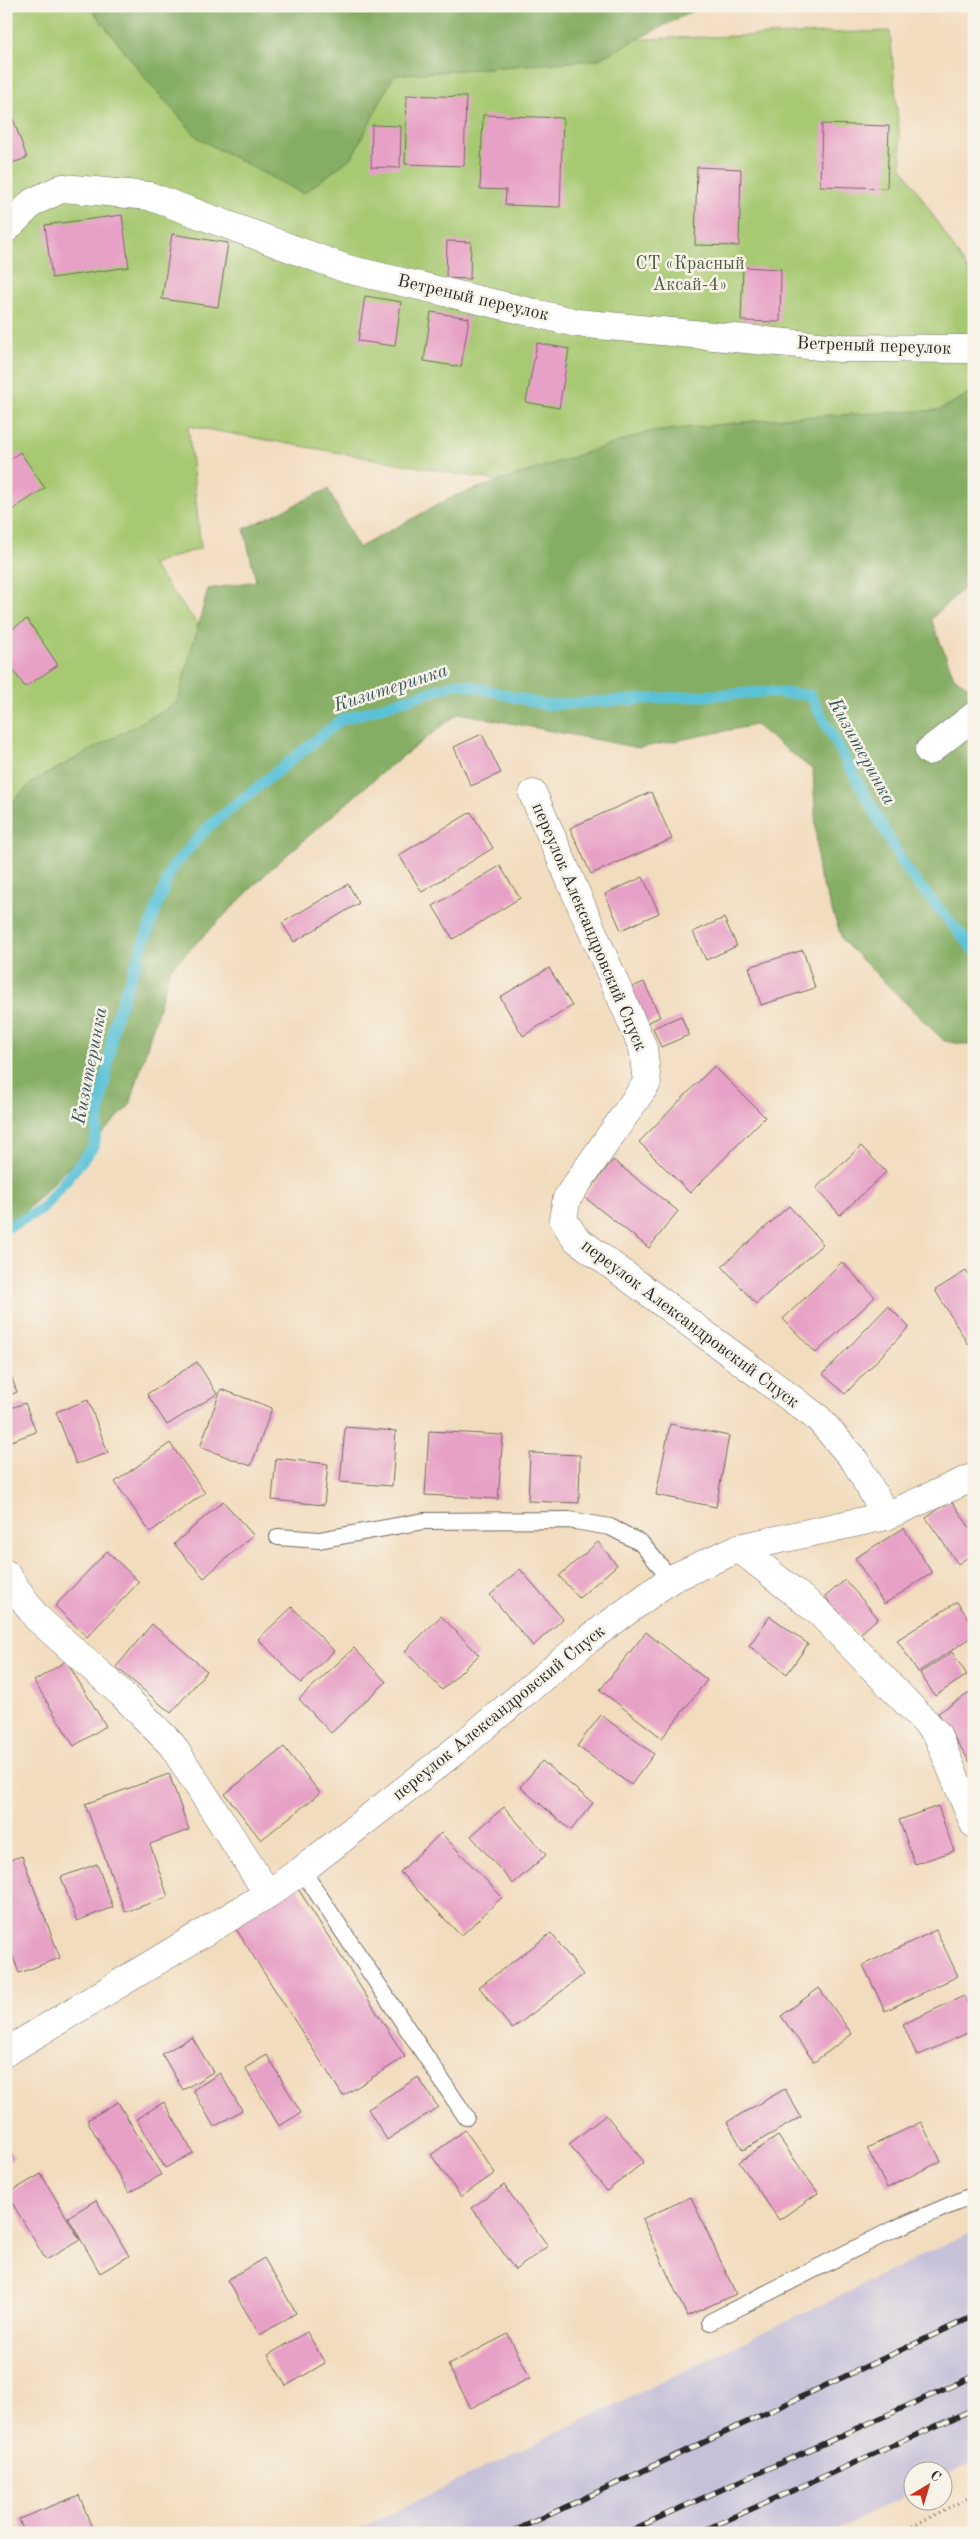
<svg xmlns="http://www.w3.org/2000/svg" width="980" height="2539" viewBox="0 0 980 2539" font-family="'Old Standard TT',serif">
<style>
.industrial{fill:#c6c0d9}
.green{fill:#a7c972;stroke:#697a4e}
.forest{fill:#85ad64;stroke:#586c48}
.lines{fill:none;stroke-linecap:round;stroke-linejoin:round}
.stream{stroke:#5ac2d7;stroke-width:11}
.building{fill:#e7a0c6}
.service-casing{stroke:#71695e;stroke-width:18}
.minor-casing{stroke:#71695e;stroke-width:29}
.path{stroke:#71695e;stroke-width:3;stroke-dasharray:1 4;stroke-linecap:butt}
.service{stroke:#fff;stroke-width:16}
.minor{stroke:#fff;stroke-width:28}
.rail-casing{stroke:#2b2b2b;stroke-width:5.5}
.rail{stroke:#f7f3e8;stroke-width:4;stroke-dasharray:11;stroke-linecap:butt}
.labels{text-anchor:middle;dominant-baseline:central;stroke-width:5;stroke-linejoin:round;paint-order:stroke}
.park-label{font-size:18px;fill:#505a40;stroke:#f7f3e8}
.street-label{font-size:18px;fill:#2b2b2b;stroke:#f7f3e8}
.water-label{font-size:19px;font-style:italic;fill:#39585f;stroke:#f7f3e8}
</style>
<rect width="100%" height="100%" fill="#f7f3e8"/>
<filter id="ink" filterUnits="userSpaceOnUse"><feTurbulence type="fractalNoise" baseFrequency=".02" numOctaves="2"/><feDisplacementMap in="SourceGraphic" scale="10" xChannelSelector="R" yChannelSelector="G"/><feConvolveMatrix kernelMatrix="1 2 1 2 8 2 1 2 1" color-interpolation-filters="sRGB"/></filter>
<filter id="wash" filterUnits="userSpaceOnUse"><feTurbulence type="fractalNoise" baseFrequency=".0096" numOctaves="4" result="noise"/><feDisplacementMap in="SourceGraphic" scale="20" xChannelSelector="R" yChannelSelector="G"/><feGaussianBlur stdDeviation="1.12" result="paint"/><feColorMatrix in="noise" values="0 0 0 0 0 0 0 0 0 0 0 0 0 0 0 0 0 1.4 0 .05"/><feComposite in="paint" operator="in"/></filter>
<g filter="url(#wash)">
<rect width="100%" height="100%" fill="#f2dcbe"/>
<path class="industrial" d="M974 2230V2462L943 2477 942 2472H912V2492L831 2533H351Z"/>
<path class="green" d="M6 6H344L364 48 890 31 902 167 971 275 974 303V437L764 528 188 426 201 548 151 564 255 698 6 842Z"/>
<g class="forest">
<path d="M89 6H702L597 60 394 75 352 157 303 194 199 139 150 84Z"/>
<path d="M974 391V578L931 619 954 677 974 691V1046L944 1041 843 941 818 872 813 770 755 725 639 748 459 713 385 770 273 867 170 969 130 1105 12 1225 6 1227V808L34 781 177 703 208 589 256 581 244 529 328 489 358 548 454 496 649 432 793 417 939 410Z"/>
</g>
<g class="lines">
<path class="stream" d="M6 1228 41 1210 94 1146 115 1020 171 869 208 827 341 720 459 683 545 705 766 692 810 695 907 871 974 950"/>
</g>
<g id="blocks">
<g class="building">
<path d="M407 95 466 97 464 166 405 164Z"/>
<path d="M11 113 27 158 6 165V114Z"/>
<path d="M483 115 563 118 560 207 505 205 506 190 480 189Z"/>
<path d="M822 124 889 126 887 188 820 186Z"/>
<path d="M372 125 401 126 400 168 371 167Z"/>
<path d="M697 167 741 169 739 246 695 245Z"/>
<path d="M122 215 129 267 52 278 45 225Z"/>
<path d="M172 234 228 243 218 307 162 299Z"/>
<path d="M447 241 471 242 470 279 446 278Z"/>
<path d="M743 267 781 269 780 322 741 321Z"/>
<path d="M365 296 401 302 395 346 358 341Z"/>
<path d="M431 312 469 318 461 367 424 361Z"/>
<path d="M537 343 569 349 559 408 526 402Z"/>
<path d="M20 452 45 488 6 514V462Z"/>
<path d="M27 619 58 665 25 687 6 660V633Z"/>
<path d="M482 734 501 773 471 786 454 747Z"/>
<path d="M651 792 672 839 591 874 570 828Z"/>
<path d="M471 812 493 848 422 892 399 855Z"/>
<path d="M500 866 520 898 453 939 433 906Z"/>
<path d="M643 877 659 913 621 930 605 894Z"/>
<path d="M348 884 359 903 294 942 282 923Z"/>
<path d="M724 918 737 946 706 960 693 932Z"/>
<path d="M803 950 815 988 761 1005 749 967Z"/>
<path d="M549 968 572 1006 523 1036 500 997Z"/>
<path d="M644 982 660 1017 644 1024 628 989Z"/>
<path d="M681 1016 689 1035 661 1047 653 1028Z"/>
<path d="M714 1066 765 1117 690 1193 639 1142Z"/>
<path d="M861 1146 886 1172 840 1215 816 1188Z"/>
<path d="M613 1160 678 1211 649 1248 584 1197Z"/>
<path d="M789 1206 823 1244 756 1304 722 1266Z"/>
<path d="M842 1262 875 1297 816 1353 783 1319Z"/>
<path d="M966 1271 974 1284V1341L968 1344 935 1290Z"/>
<path d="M888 1306 909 1327 845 1394 823 1374Z"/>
<path d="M197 1362 217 1394 167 1425 147 1394Z"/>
<path d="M6 1363 17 1392 6 1397Z"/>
<path d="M221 1389 272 1408 251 1466 200 1447Z"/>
<path d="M88 1400 108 1453 76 1464 56 1412Z"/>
<path d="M25 1403 36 1432 6 1443V1410Z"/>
<path d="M670 1424 729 1436 716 1507 656 1495Z"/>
<path d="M345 1427 396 1431 392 1486 340 1482Z"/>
<path d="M429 1431 503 1435 498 1499 425 1495Z"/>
<path d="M170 1443 205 1493 150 1532 115 1482Z"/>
<path d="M530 1453 580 1455 579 1503 528 1501Z"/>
<path d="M276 1458 328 1464 324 1505 272 1500Z"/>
<path d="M951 1500 974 1534V1553L958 1564 926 1518Z"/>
<path d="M223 1501 253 1535 204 1578 174 1544Z"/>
<path d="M904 1528 932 1573 884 1604 855 1558Z"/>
<path d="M598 1542 617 1565 579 1598 559 1576Z"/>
<path d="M107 1551 139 1582 87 1637 55 1606Z"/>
<path d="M520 1569 563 1619 533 1646 490 1595Z"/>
<path d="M845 1580 878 1618 859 1635 825 1597Z"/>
<path d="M957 1602 974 1627V1636L918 1672 897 1640Z"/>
<path d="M292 1607 334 1651 301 1683 258 1639Z"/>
<path d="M441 1616 479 1655 442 1690 405 1651Z"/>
<path d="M770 1616 808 1644 787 1674 749 1646Z"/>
<path d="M152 1624 207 1671 171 1713 116 1667Z"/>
<path d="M646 1632 707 1680 662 1738 600 1690Z"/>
<path d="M354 1648 386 1682 331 1733 299 1699Z"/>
<path d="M952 1652 967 1675 935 1696 920 1673Z"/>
<path d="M66 1661 106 1726 74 1746 34 1681Z"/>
<path d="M974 1690V1760L970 1762 938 1713Z"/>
<path d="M601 1715 654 1754 631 1785 577 1746Z"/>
<path d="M284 1747 320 1793 261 1840 225 1794Z"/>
<path d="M542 1761 593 1803 571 1830 520 1787Z"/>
<path d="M169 1774 189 1830 150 1844 168 1897 125 1912 85 1804Z"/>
<path d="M938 1806 954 1851 915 1864 899 1820Z"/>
<path d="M504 1807 546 1855 513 1884 471 1836Z"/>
<path d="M441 1833 502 1897 461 1936 400 1872Z"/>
<path d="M22 1856 60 1958 19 1973 6 1938V1861Z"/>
<path d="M97 1864 113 1907 77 1921 61 1877Z"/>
<path d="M297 1887 405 2057 343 2096 234 1926Z"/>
<path d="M936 1930 958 1976 885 2011 863 1965Z"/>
<path d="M551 1933 583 1975 512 2029 479 1987Z"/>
<path d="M819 1988 852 2034 814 2062 781 2016Z"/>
<path d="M964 1996 974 2017V2030L917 2056 903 2024Z"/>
<path d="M192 2037 213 2072 183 2090 162 2054Z"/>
<path d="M267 2055 301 2113 279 2126 245 2068Z"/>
<path d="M220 2073 242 2110 214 2127 193 2090Z"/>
<path d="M418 2077 438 2107 387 2140 368 2109Z"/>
<path d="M785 2089 801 2117 743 2150 727 2122Z"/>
<path d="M118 2102 161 2175 129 2193 87 2120Z"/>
<path d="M164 2102 193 2153 165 2168 136 2119Z"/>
<path d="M606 2115 644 2162 607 2191 569 2144Z"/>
<path d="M921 2122 941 2161 887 2188 867 2148Z"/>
<path d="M465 2130 495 2173 461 2197 431 2155Z"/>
<path d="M778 2136 818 2193 779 2220 739 2162Z"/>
<path d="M6 2145 14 2158 6 2163Z"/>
<path d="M41 2174 80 2240 46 2260 7 2194Z"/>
<path d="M504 2185 548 2246 515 2270 472 2208Z"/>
<path d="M691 2197 736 2294 687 2316 642 2219Z"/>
<path d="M96 2200 129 2256 100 2273 68 2217Z"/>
<path d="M264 2258 296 2313 260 2335 227 2280Z"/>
<path d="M307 2332 325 2363 286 2386 268 2355Z"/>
<path d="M508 2334 530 2378 471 2408 448 2365Z"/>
<path d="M79 2495 94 2533H24L19 2519Z"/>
</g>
</g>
</g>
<g filter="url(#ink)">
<use href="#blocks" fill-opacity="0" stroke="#71695e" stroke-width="1"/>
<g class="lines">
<g class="service-casing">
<g id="service">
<path d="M278 1537 319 1540 424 1521 569 1520 610 1527 641 1543 671 1579"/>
<path d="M302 1870 466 2117"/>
<path d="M710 2322 894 2229 974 2195"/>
</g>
</g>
<g class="minor-casing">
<g id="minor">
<path d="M6 229 33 202 63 188 149 196 347 269 577 323 840 348 966 349"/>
<path d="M929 751 974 716"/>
<path d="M533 794 643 1048 647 1083 567 1198 563 1219 575 1238 819 1419 855 1461 886 1516"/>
<path d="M739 1548 820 1613 937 1734 974 1824"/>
<path d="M6 1574 36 1617 122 1694 172 1745 268 1894"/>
<path d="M6 2052 268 1894 302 1870 461 1746 586 1641 671 1579 739 1548 886 1516 974 1477"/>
</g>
</g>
<path class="path" d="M899 2533 974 2495"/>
<use href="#service" class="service"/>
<use href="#minor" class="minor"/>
<g class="rail-casing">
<g id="rail">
<path d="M510 2533 974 2316"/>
<path d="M625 2533 974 2376"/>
<path d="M698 2533 974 2409"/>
</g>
</g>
<use href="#rail" class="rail"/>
</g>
</g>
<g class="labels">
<g class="park-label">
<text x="690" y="264">СТ «Красный<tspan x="690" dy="21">Аксай-4»</tspan></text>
</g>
<g class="street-label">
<text transform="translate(473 298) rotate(13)">Ветреный переулок</text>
<text transform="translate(874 346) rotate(2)">Ветреный переулок</text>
<text transform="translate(589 927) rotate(67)">переулок Александровский Спуск</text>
<text transform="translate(690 1324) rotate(37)">переулок Александровский Спуск</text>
<text transform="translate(499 1713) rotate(-39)">переулок Александровский Спуск</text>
</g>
<g class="water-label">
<text transform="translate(391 689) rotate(-18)">Кизитеринка</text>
<text transform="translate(861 752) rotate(61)">Кизитеринка</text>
<text transform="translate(91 1066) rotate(-79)">Кизитеринка</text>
</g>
</g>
<rect width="980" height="2539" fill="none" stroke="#f7f3e8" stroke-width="25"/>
<g transform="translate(928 2486) rotate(38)"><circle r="24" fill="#f7f3e8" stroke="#a5a39c"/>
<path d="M0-4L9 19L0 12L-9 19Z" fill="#c8321e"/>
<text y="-8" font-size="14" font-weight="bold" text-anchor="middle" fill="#2b2b2b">С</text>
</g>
</svg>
